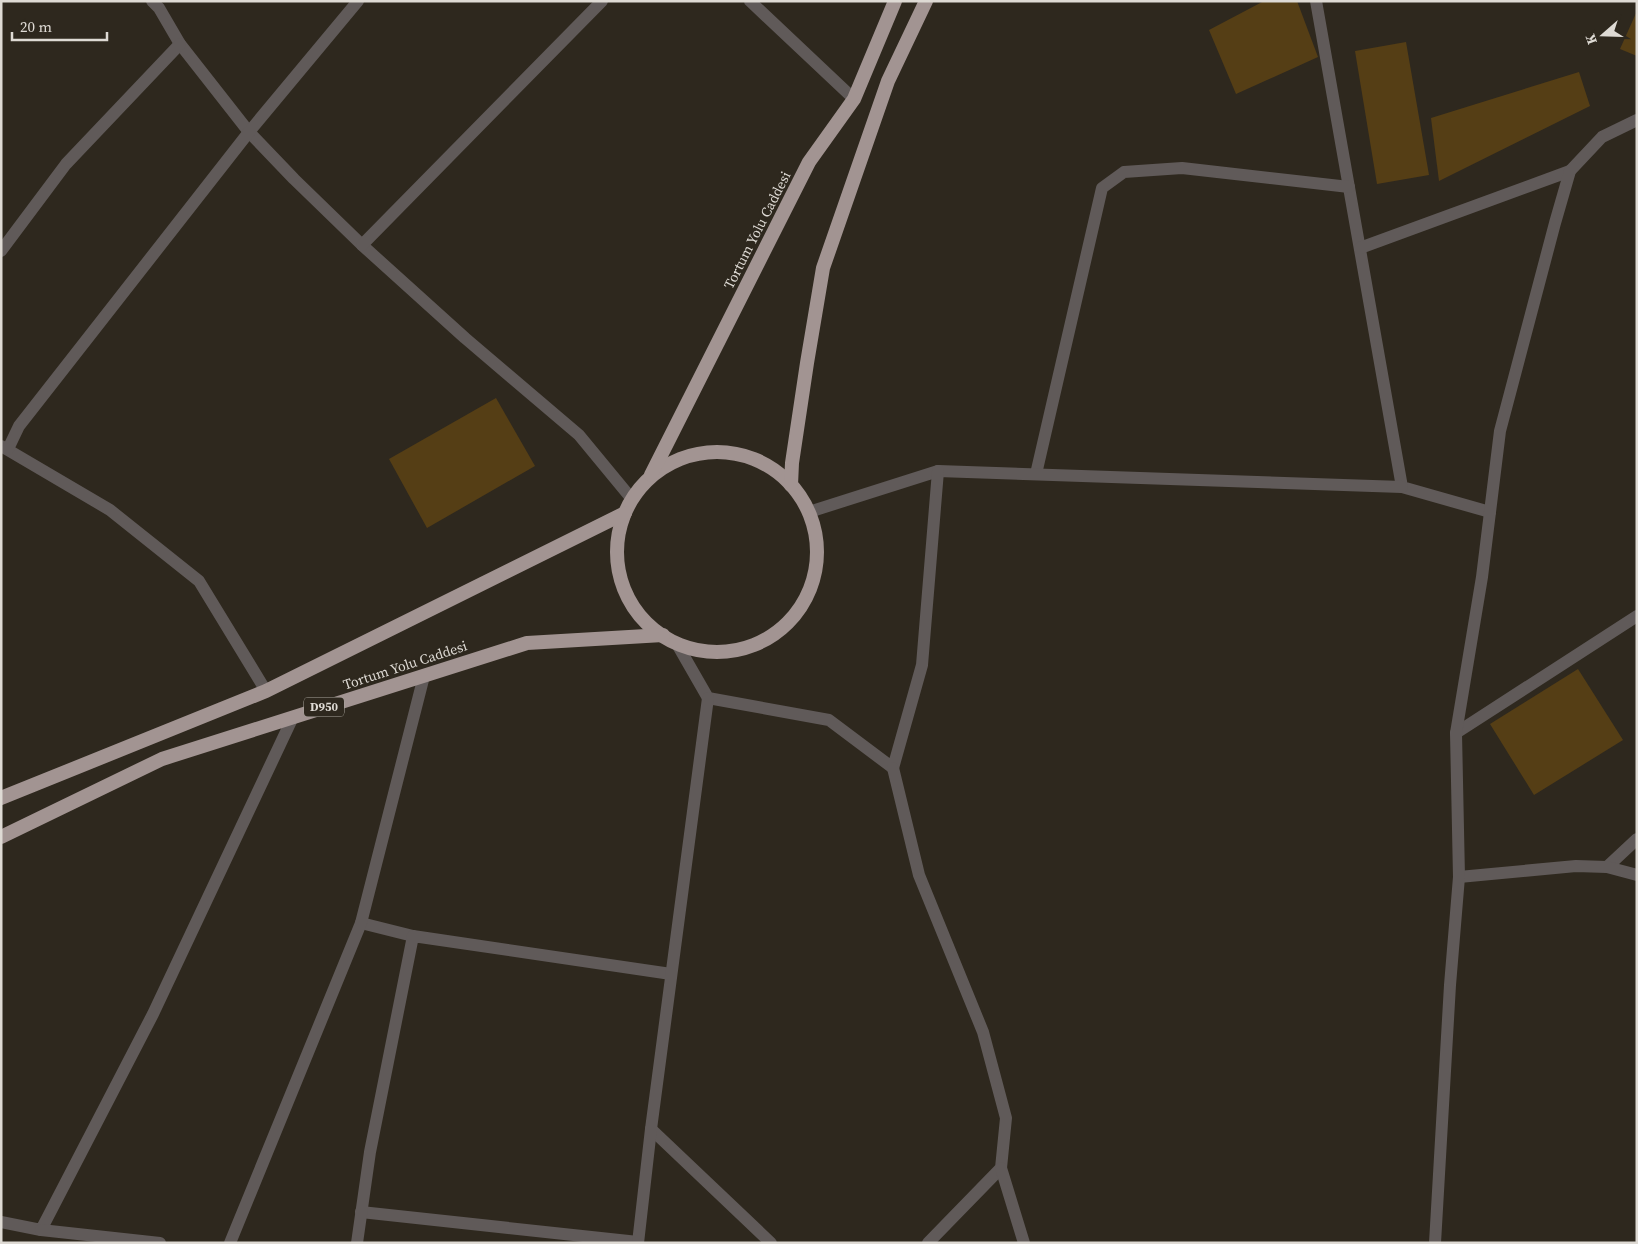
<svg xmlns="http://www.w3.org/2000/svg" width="1638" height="1244" viewBox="0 0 1638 1244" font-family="'Source Serif 4',serif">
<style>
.building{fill:#553e15}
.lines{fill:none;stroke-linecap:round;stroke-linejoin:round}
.minor{stroke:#605a59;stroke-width:12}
.trunk{stroke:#a29492;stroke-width:14}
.labels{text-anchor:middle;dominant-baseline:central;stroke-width:4;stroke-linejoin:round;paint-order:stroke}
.shield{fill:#2e281e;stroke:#a9a59d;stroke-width:1}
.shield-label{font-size:12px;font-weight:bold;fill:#dedad4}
.street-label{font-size:14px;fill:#dedad4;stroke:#2e281e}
</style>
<rect width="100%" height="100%" fill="#2e281e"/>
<g class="building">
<path d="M1264 1H1297L1318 57 1236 94 1209 30Z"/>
<path d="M1637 11V56L1620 49Z"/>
<path d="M1406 42 1429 175 1377 184 1355 51Z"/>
<path d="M1579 72 1590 106 1439 181 1431 118Z"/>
<path d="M496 398 535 466 427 528 389 459Z"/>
<path d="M1578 669 1623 740 1534 795 1490 724Z"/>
</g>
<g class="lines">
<g class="minor">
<path d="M152 1 159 8 180 44 249 132 294 179 362 245 465 338 579 435 631 498"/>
<path d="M750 1 854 99"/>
<path d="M1316 1 1402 487 1490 512"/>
<path d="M362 245 602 1"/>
<path d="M1360 248 1570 171"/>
<path d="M1 251 66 164 180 44"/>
<path d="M1 446 110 510 199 581 266 691"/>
<path d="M8 449 19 426 249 132 358 1"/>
<path d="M1036 474 1102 188 1124 172 1182 168 1349 187"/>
<path d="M809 512 938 471 1402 487"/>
<path d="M677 644 708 698 829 720 893 768 922 665 938 471"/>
<path d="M1456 733 1637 616"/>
<path d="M893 768 919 875 983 1032 1006 1118 1001 1168 928 1243"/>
<path d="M1607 867 1637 839"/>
<path d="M1459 877 1576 866 1607 867 1637 875"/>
<path d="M361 923 413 936"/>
<path d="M651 1129 771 1243"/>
<path d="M1001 1168 1024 1243"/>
<path d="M361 1212 638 1242"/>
<path d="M1 1222 41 1230 153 1014 293 717"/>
<path d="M41 1230 160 1243"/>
<path d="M230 1243 361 923 424 676"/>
<path d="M357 1243 370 1152 413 936 671 974"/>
<path d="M638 1243 651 1129 708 698"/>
<path d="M1435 1243 1450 985 1459 877 1456 733 1482 577 1500 431 1555 223 1570 171 1602 137 1637 120"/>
</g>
<g class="trunk">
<circle cx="717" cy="552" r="100"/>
<path d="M651 475 809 162 854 99 895 1"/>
<path d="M791 485 792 463 807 363 823 268 888 81 926 1"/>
<path d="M1 798 266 691 625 513"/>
<path d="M1 837 162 759 527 643 663 635"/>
</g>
</g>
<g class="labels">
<rect class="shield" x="304" y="697.5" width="40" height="19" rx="4"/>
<g class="shield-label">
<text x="324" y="707">D950</text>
</g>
<g class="street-label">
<text transform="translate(757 230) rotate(-63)">Tortum Yolu Caddesi</text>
<text transform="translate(405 665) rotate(-18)">Tortum Yolu Caddesi</text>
</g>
</g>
<rect width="1638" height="1244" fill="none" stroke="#dedad4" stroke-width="5"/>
<g transform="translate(1603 35) rotate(250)" stroke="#2e281e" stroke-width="4" paint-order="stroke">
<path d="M0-4L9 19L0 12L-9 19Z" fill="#dedad4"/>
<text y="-8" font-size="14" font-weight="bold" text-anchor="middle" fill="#dedad4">K</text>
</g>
<path d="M12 32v8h95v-8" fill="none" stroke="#dedad4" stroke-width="2.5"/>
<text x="20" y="32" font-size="15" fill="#dedad4" stroke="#2e281e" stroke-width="4" paint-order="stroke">20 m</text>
</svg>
